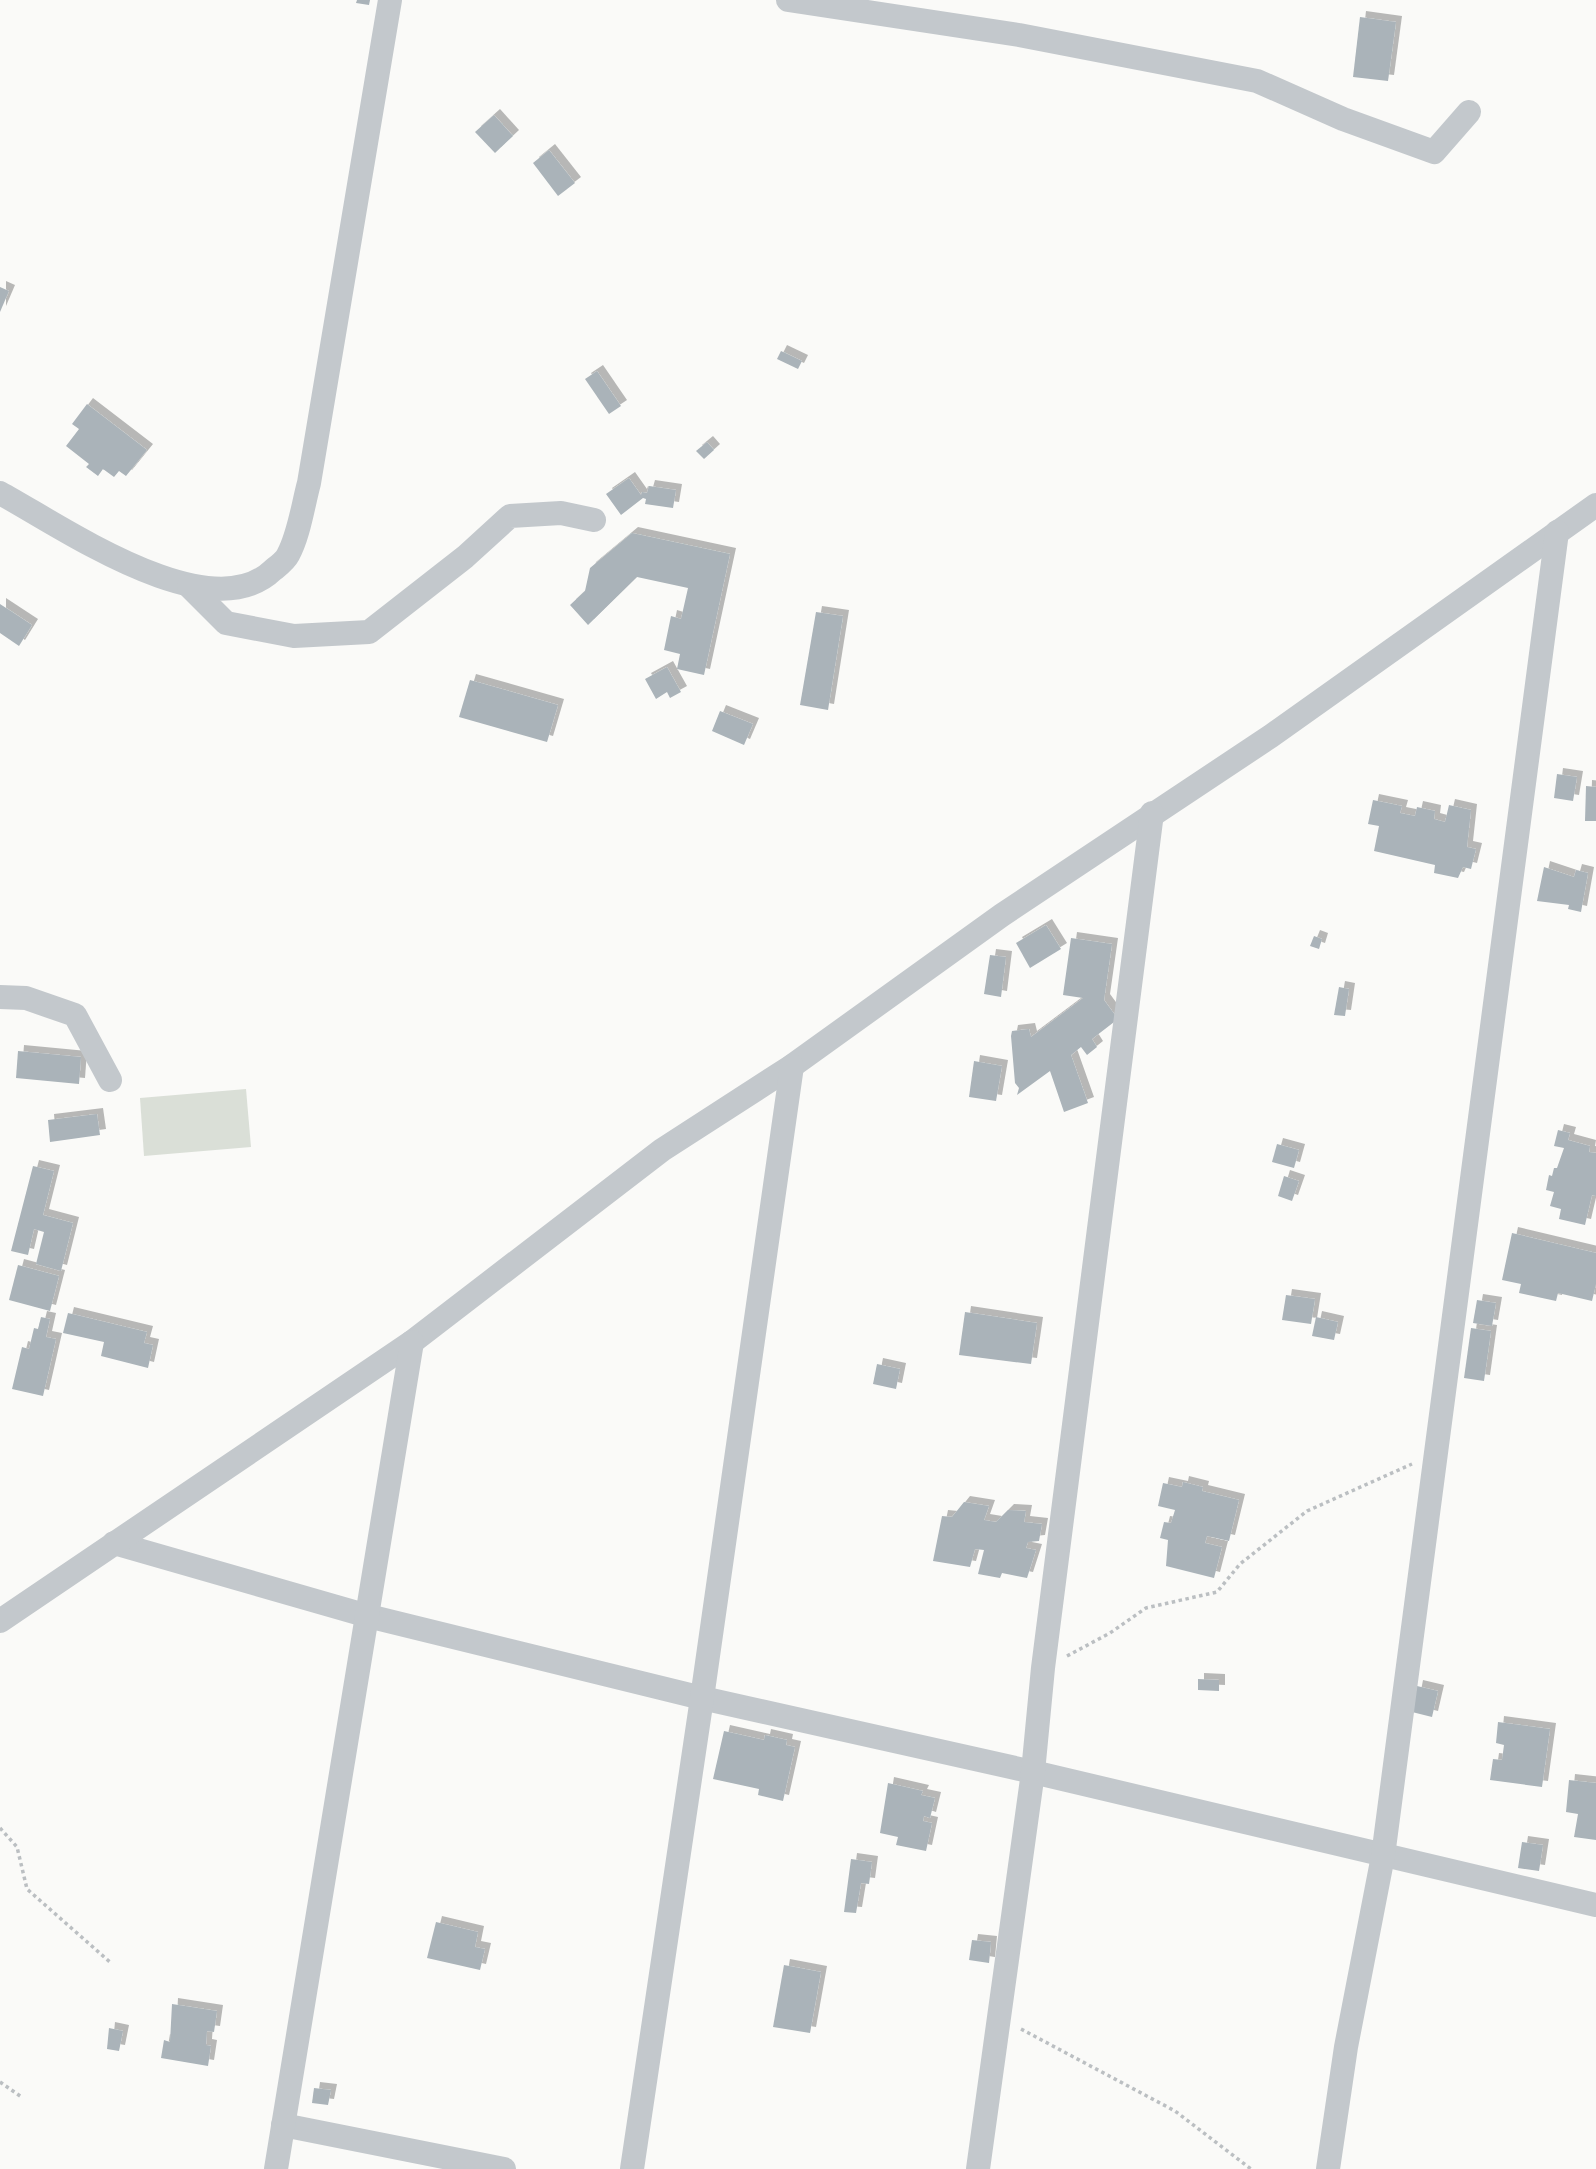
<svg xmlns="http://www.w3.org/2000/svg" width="1596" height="2169" viewBox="0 0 1596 2169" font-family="'Noto Sans',sans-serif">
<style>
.green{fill:#dadfd7}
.building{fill:#aab3b9;filter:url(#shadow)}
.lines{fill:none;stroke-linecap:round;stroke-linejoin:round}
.path{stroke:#bbbfc2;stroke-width:3.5;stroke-dasharray:3.5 3.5;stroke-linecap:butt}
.minor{stroke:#c3c8cc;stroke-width:24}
</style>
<defs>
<filter id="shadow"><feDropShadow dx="6" dy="-6" stdDeviation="0" flood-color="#0004"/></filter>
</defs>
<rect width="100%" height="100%" fill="#fafaf8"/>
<path class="green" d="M246 1089 251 1147 144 1156 140 1098Z"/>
<g class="building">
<path d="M357 0H370L369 5 356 3Z"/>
<path d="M1360 17 1396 22 1388 81 1353 77Z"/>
<path d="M494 115 513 136 495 153 475 132Z"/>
<path d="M549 150 575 183 558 196 533 163Z"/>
<path d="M0 287 9 291 0 312Z"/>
<path d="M781 351 802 361 798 369 777 359Z"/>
<path d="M597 371 621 406 609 414 585 379Z"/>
<path d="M87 404 147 450 126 476 119 471 114 477 103 469 98 476 86 467 89 464 66 446 79 429 72 424Z"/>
<path d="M707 442 714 450 704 459 696 451Z"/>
<path d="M629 478 641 495 642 492 647 493 649 486 676 490 673 508 645 504 646 499 643 498 621 515 606 494Z"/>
<path d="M632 533 730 554 704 675 677 669 680 654 664 650 671 616 681 619 688 588 637 577 588 625 570 605 585 591 590 568Z"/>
<path d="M0 604 32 625 19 646 0 633Z"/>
<path d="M816 612 843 616 828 710 800 705Z"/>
<path d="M667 667 681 692 670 698 667 692 656 699 645 679Z"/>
<path d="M470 680 558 705 547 742 459 717Z"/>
<path d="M720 711 753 724 744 745 712 731Z"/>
<path d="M1557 774 1577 777 1573 801 1554 798Z"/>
<path d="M1586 786 1596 787V821H1585Z"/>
<path d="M1373 800 1402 806 1400 813 1415 816 1417 807 1435 811 1434 819 1445 822 1449 805 1471 810 1467 847 1476 849 1471 869 1463 867 1458 878 1434 873 1435 865 1374 851 1379 826 1368 824Z"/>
<path d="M1544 867 1574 877 1576 870 1588 873 1581 912 1568 909 1569 905 1537 901Z"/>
<path d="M1046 925 1061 949 1030 968 1016 943Z"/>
<path d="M1314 936 1322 939 1319 949 1310 946Z"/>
<path d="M1071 938 1112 944 1104 1000 1118 1019 1092 1039 1097 1047 1087 1055 1081 1047 1071 1055 1088 1103 1064 1112 1050 1071 1017 1095 1019 1088 1015 1083 1011 1036 1012 1031 1029 1029 1031 1037 1083 998 1063 995Z"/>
<path d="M990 955 1006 957 1001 997 984 994Z"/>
<path d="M1339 987 1349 989 1345 1016 1334 1015Z"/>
<path d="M18 1051 81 1057 79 1084 16 1078Z"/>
<path d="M974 1061 1002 1066 996 1101 969 1097Z"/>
<path d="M97 1114 100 1135 50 1142 48 1120Z"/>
<path d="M1558 1130 1570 1133 1568 1140 1590 1146 1589 1152 1596 1153V1196L1592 1195 1585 1225 1559 1219 1561 1209 1550 1206 1554 1192 1546 1190 1549 1175 1552 1176 1554 1168H1557L1564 1148 1554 1146Z"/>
<path d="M1277 1144 1299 1150 1294 1168 1272 1162Z"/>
<path d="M33 1166 54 1171 43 1215 73 1223 61 1271 36 1264 44 1232 34 1229 28 1255 11 1251Z"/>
<path d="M1284 1176 1299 1181 1292 1201 1278 1196Z"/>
<path d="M1512 1233 1596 1253V1284L1592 1301 1558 1293 1556 1301 1519 1293 1521 1284 1502 1280Z"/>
<path d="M18 1265 59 1276 50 1311 9 1300Z"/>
<path d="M1286 1295 1315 1299 1311 1324 1282 1320Z"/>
<path d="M1477 1300 1496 1303 1492 1326 1473 1323Z"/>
<path d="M965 1312 1037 1323 1031 1364 959 1355Z"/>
<path d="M68 1313 147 1332 144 1343 153 1345 148 1368 101 1356 104 1342 63 1333Z"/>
<path d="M41 1317 50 1319 46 1337 56 1339 43 1396 12 1389 22 1347 29 1349 34 1328 38 1329Z"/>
<path d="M1316 1317 1338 1322 1334 1340 1312 1336Z"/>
<path d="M1471 1328 1491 1331 1484 1381 1464 1378Z"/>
<path d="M877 1364 900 1369 896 1389 873 1384Z"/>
<path d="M1183 1482 1203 1487 1202 1491 1239 1500 1229 1541 1207 1536 1205 1543 1222 1547 1214 1578 1166 1566 1168 1540 1160 1538 1164 1522 1171 1523 1175 1510 1158 1506 1163 1483 1182 1487Z"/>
<path d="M964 1502 989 1506 984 1520 996 1522 1008 1510 1026 1511 1024 1522 1042 1524 1039 1541 1028 1542 1026 1548 1036 1550 1027 1578 1002 1573 1000 1578 978 1574 984 1550 975 1549 970 1567 933 1561 942 1516 952 1517Z"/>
<path d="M1198 1679 1219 1680V1691L1198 1690Z"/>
<path d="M1417 1686 1438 1691 1432 1717 1412 1712Z"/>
<path d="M1498 1722 1550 1729 1542 1787 1490 1780 1493 1759 1502 1760 1504 1745 1496 1743Z"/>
<path d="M724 1731 764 1740 765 1735 787 1740 786 1745 795 1747 783 1801 758 1795 759 1789 713 1779Z"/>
<path d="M1569 1780 1596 1783V1840L1574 1837 1578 1814 1566 1812Z"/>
<path d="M888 1783 923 1791 921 1795 935 1798 930 1818 924 1816 923 1821 932 1823 926 1851 896 1845 898 1837 880 1833Z"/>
<path d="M1522 1842 1543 1845 1539 1871 1518 1868Z"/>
<path d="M851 1859 872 1862 869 1884 861 1883 856 1913 844 1912Z"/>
<path d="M436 1922 478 1932 475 1947 485 1949 480 1970 427 1958Z"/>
<path d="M972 1940 991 1942 989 1963 969 1960Z"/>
<path d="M784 1965 821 1972 810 2033 773 2027Z"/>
<path d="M172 2004 217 2011 214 2032 207 2031 206 2045 211 2046 208 2066 161 2058 164 2040 170 2042Z"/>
<path d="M109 2028 123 2031 119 2051 107 2049Z"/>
<path d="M314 2088 331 2090 328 2105 312 2103Z"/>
</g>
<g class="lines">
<g class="path">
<path d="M1067 1656 1110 1633 1146 1608 1217 1592 1240 1564 1307 1511 1412 1464"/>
<path d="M0 1828 17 1847 27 1889 111 1963"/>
<path d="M1021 2029 1175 2111 1251 2169"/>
<path d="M0 2082 23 2098"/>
</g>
<g class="minor">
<path d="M788 0 1019 35 1257 81 1343 119 1434 152 1469 112"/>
<path d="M0 493C61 526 210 631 273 570 278 566 285 561 288 555 299 535 303 505 309 483L390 0"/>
<path d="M189 586 226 623 294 636 369 632 465 557 510 516 561 513 594 520"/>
<path d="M0 997 26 998 75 1015 110 1080"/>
<path d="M114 1543 368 1616 702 1698 1033 1772 1596 1905"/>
<path d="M0 1621 412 1342 662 1150 792 1066 1002 915 1271 736 1596 505"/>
<path d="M283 2125 504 2169"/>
<path d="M276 2169 412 1342"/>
<path d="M632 2169 702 1698 792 1066"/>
<path d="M978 2169 1033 1772 1043 1668 1152 813"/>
<path d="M1328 2169 1346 2047 1383 1856 1557 532"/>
</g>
</g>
</svg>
